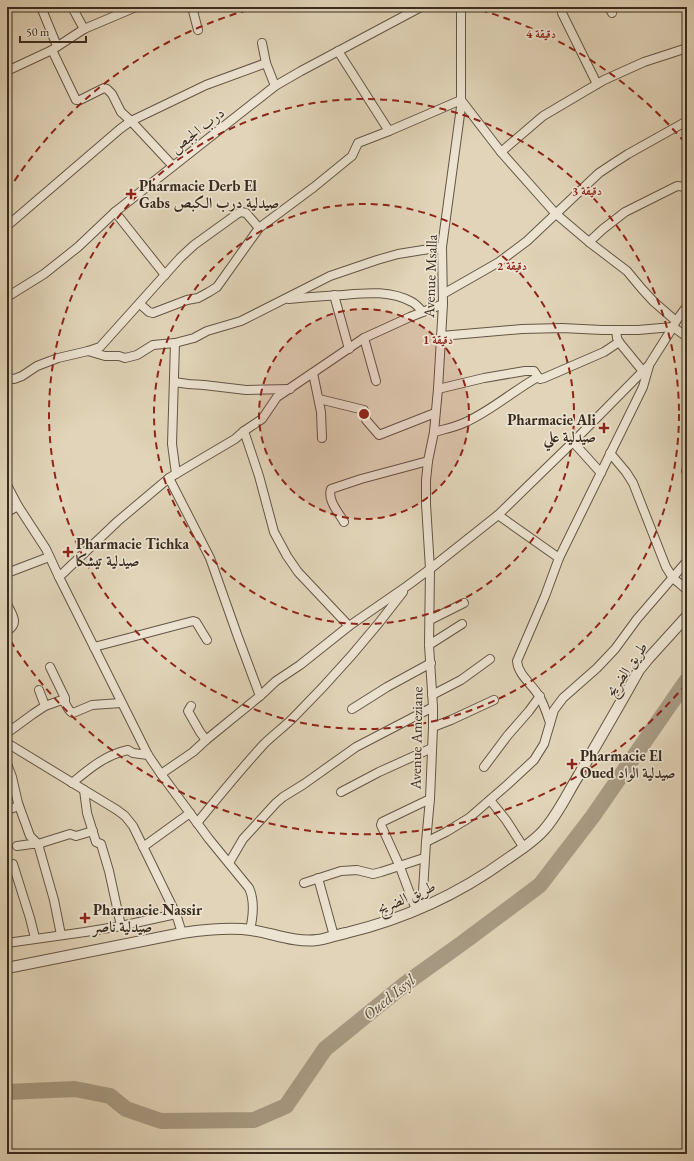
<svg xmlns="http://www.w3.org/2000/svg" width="694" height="1161" viewBox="0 0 694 1161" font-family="'EB Garamond',Amiri,serif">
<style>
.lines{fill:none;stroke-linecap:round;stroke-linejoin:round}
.river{stroke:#a89b84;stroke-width:16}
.minor-casing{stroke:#645645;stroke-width:10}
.tertiary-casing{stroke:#645645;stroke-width:12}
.minor{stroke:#ece3d1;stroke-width:8}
.tertiary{stroke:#ece3d1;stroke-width:10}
.ring{fill:none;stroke:#8f2418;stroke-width:2;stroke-dasharray:7 5}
.poi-dot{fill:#8f2418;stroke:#ece3d1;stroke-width:1.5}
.labels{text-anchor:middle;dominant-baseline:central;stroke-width:3.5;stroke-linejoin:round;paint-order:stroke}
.street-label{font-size:15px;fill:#3a2c1f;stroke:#ece3d1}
.poi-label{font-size:15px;font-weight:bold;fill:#3a2c1f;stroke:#ece3d1;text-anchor:start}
.water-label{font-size:16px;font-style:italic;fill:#564838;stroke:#ece3d1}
.centre{fill:#8f2418;stroke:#ece3d1;stroke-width:2}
.ring-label{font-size:12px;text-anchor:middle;font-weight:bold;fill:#8f2418;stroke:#ece3d1;stroke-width:3.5;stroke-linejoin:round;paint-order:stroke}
</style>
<rect width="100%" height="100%" fill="#e1d4b8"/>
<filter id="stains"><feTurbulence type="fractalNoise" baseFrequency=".005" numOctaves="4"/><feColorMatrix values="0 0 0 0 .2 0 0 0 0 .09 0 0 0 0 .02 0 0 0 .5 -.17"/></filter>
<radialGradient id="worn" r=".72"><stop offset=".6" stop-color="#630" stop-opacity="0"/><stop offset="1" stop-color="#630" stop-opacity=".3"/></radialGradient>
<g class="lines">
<path class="river" d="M7 1092 75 1089 110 1096 126 1109 161 1121 254 1120 286 1106 325 1049 405 984 461 944 540 885 593 816 687 680"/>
<g class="minor-casing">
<g id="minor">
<path d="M41 7 57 46"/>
<path d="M72 7 84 29"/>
<path d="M192 7 198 30"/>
<path d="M609 7 612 13"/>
<path d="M562 13 597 84"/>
<path d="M262 43 266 63 275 86"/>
<path d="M52 50 76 100H80L104 88 107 89 112 94 121 112 131 121 173 166"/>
<path d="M338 51 389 131"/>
<path d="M7 71 52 50 84 29 136 7"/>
<path d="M501 152 543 116 604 80 644 62 687 48"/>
<path d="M115 212 165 275"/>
<path d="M7 226 120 129 131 121 206 85 266 63"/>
<path d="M589 242 603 229 625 212 677 186 687 187"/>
<path d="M443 294 499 262 527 241 599 173 614 163 628 154 687 121"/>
<path d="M334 295 349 349"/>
<path d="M7 297 44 274 78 247 115 212 275 86 301 71 421 7"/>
<path d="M289 299C307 297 324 296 342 295 365 293 390 290 412 302 416 304 419 308 423 312"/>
<path d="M140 304 149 312 153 313 187 300 198 298 209 292 217 287 259 228 314 187 352 156 358 143 389 131 461 100 501 152 556 214 589 242 627 271 642 289 654 302 676 321"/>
<path d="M441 336 522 329 562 328 602 330H638L673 327 687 337"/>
<path d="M364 338 376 381"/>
<path d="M619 342 646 375"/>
<path d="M175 343 172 444 176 474"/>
<path d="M88 351 100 347 180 258 194 245 237 214 241 212 246 213 259 228"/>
<path d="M313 373 321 412 322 438"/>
<path d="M7 377 14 379 22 376 37 366 58 358 88 351 105 356H119L125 358 137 355 153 345 175 343 194 338 207 331 241 321 330 276 377 260 398 254 442 247"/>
<path d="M174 382 188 384 204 385 246 390 290 389"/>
<path d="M438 389 484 378 525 371H534L538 377"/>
<path d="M319 399 364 410 366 420 379 435 435 413"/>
<path d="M244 431 259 476 274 532 287 556 298 572 349 626"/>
<path d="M434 432C445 429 456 427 466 422 492 410 513 391 538 377L540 379 544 378 604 352 619 342 617 338 616 330"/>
<path d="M573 442 601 473"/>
<path d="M610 453 626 472 633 483 666 567 673 578 687 590"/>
<path d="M686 471 687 469"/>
<path d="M169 478 210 558 238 637 260 696"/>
<path d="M7 485 18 506 46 549 59 577 148 755 161 774 209 839 249 888C255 901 253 917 250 930"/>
<path d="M7 512 18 506"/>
<path d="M498 515 559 558"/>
<path d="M344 522C339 513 327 500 331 489L361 479 428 461"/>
<path d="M7 573 49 557"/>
<path d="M59 577 118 521 169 478 235 439 244 431 262 419 277 397 364 338 410 317 443 304"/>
<path d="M7 604C12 615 20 623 7 631"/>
<path d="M430 620 464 603"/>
<path d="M429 645 462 624"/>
<path d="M94 647 193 621 196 622 207 640"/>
<path d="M50 667 65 698V701"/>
<path d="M39 690 45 706"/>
<path d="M432 695 461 680 490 659"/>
<path d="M191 706 188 711 200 732 206 740"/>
<path d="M352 709 387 687 431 663"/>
<path d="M550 723C547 714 544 704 539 696 532 684 518 675 517 661L545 596 559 558 643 387 649 366"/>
<path d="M433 727 451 720 494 700"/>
<path d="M7 733 33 714 45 706 62 700C67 703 67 711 73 713L92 705 121 703"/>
<path d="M7 743 117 810 125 816 133 826 176 914 182 933"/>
<path d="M7 764 12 777 18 803 30 836 38 844 54 900 61 935"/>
<path d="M484 767 508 735 529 711 540 696"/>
<path d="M161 774 193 752 206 740 260 696 276 681 300 665 349 626 407 586 430 569 498 515 573 442 649 365 673 327 676 321 687 306"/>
<path d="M72 783C89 769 105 755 128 750L133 753 148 755"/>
<path d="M84 790 87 813 96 842 101 844 109 871 121 926"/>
<path d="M341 792 379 772 432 748"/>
<path d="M490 800 506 820 524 848"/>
<path d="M7 810 19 806"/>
<path d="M197 823C219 796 241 769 264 744 273 735 284 727 293 718 332 679 370 636 403 592"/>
<path d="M426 842 446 832 469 818 507 785 534 760 544 744 554 710 563 698 597 668 615 649 637 619 687 561"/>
<path d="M17 846 32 844H38L70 834 76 836 93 831"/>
<path d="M143 847 190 813"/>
<path d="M229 863 243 839 276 803 283 797 304 784 356 747 433 707"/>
<path d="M13 864 30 918 35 938"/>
<path d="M318 878 334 936"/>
<path d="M304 883 341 871 357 870 373 874 381 872 424 858"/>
<path d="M422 908 426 842 430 799 433 727V707L429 645 430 569 426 504V480L428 461 434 432 438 389 443 304 442 247 461 107V7"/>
<path d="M416 910 400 867 381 825 382 822 430 799"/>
<path d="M7 943 85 932 121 926 176 914"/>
</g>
</g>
<g class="tertiary-casing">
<path id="tertiary" d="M7 968 182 933C203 930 229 927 251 930 272 933 295 943 317 940 326 939 336 935 346 933 404 919 459 894 507 859 519 851 533 842 543 831 557 816 566 796 577 778 598 742 619 706 639 670L648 659 687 616"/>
</g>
<use href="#minor" class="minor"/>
<use href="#tertiary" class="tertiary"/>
</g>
<circle cx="364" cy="414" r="105" fill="#8f2418" fill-opacity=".12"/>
<g class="ring">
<circle cx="364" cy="414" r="105"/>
<circle cx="364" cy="414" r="210"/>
<circle cx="364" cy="414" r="315"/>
<path d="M686 684A420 420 0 0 1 8 637M8 191A420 420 0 0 1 259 7M469 7A420 420 0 0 1 686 144"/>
</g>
<g class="poi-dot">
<path d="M129 188h4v4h4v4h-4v4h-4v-4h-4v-4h4z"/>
<path d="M602 422h4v4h4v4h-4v4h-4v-4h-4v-4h4z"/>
<path d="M66 546h4v4h4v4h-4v4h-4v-4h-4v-4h4z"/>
<path d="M570 758h4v4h4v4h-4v4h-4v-4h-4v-4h4z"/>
<path d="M83 912h4v4h4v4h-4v4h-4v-4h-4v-4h4z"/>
</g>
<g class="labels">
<g class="street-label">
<text transform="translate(197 130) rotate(-38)">درب الجبص</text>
<text transform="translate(430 276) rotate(-88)">Avenue Msalla</text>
<text transform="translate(626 669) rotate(-56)">طريق الضريح</text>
<text transform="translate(416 738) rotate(-89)">Avenue Ameziane</text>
<text transform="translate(406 897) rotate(-23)">طريق الضريح</text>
</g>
<g class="poi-label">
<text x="139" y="185">Pharmacie Derb El<tspan x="139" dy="17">Gabs صيدلية درب الكبص</tspan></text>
<text x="596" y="419" text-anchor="end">Pharmacie Ali<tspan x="596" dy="17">صيدلية علي</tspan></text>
<text x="76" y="543">Pharmacie Tichka<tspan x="76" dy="17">صيدلية تيشكا</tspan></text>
<text x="580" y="755">Pharmacie El<tspan x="580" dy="17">Oued صيدلية الواد</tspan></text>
<text x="93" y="909">Pharmacie Nassir<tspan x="93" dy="17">صيدلية ناصر</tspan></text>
</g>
<g class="water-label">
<text transform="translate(389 997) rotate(-39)">Oued Issyl</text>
</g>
</g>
<circle cx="364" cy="414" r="6" class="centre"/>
<g class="ring-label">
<text x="541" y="38">4 دقيقة</text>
<text x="587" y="195">3 دقيقة</text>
<text x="512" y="270">2 دقيقة</text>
<text x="438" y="344">1 دقيقة</text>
</g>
<rect width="694" height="1161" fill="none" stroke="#e1d4b8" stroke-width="24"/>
<rect x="8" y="8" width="678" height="1145" fill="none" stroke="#3a2c1f" stroke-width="2"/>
<rect x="12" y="12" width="670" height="1137" fill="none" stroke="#3a2c1f"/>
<path d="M20 36v6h66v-6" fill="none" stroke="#3a2c1f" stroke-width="2"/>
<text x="26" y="36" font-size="12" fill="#3a2c1f" stroke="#ece3d1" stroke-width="3" paint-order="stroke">50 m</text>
<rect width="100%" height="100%" filter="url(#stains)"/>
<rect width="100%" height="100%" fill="url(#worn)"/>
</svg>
